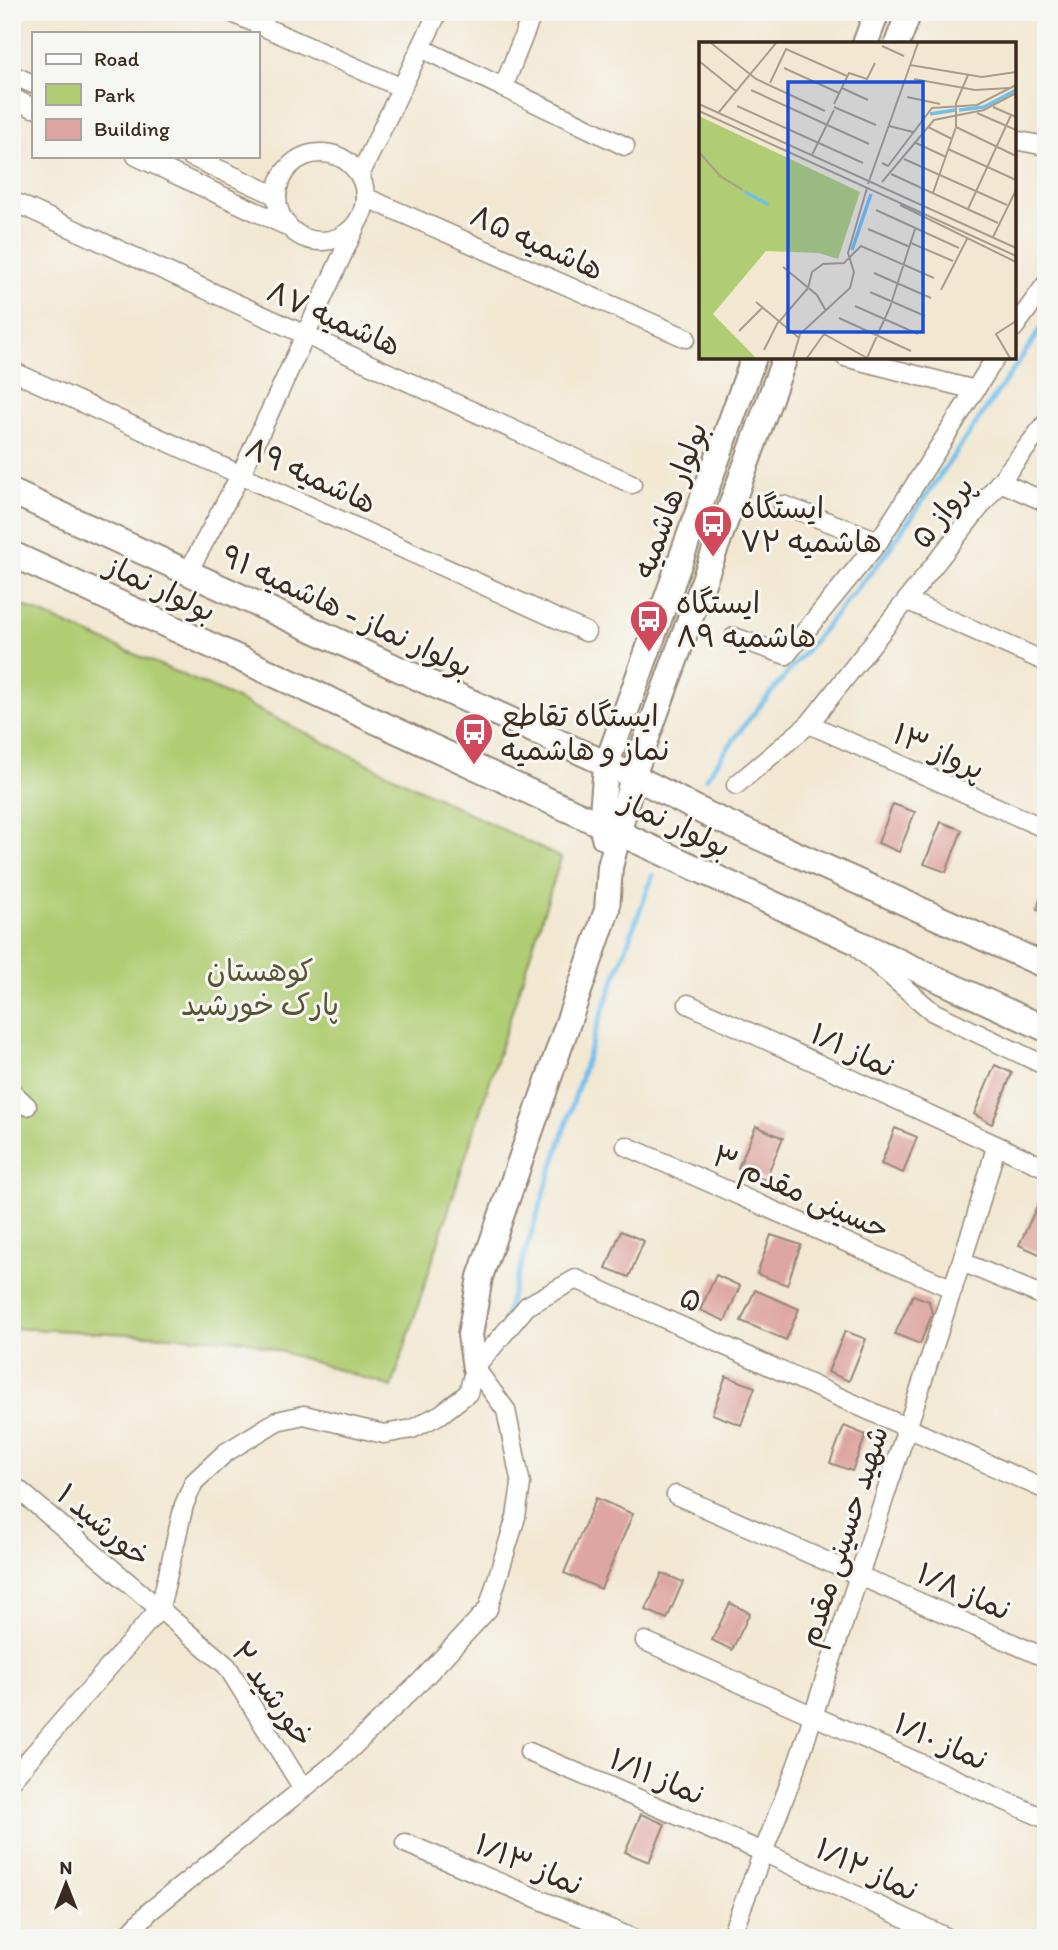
<svg xmlns="http://www.w3.org/2000/svg" width="1058" height="1950" viewBox="0 0 1058 1950" font-family="Itim,'Playpen Sans Arabic',sans-serif">
<style>
.green{fill:#b0cd73;stroke:#767c48;stroke-width:2}
.lines{fill:none;stroke-linecap:round;stroke-linejoin:round}
.stream{stroke:#72bfec;stroke-width:5}
.building{fill:#dea6a0}
.street-casing{stroke:#968978;stroke-width:21}
.secondary-casing{stroke:#968978;stroke-width:28}
.street{stroke:#fff;stroke-width:18}
.secondary{stroke:#fff;stroke-width:24}
.labels{text-anchor:middle;dominant-baseline:central;stroke-width:6;stroke-linejoin:round;paint-order:stroke}
.street-label{font-size:30px;fill:#3b2a1e;stroke:#f6f6f2}
.poi-label{font-size:30px;fill:#3b2a1e;stroke:#f6f6f2;text-anchor:start}
.park-label{font-size:30px;fill:#585333;stroke:#f6f6f2}
.inset-river{fill:none;stroke:#72bfec;stroke-width:3.5}
.inset-road{fill:none;stroke:#a99c8a;stroke-width:2}
.view{fill:#1d4ed8;fill-opacity:0.15;stroke:#1d4ed8;stroke-width:3.5}
.inset-edge{fill:none;stroke:#3b2a1e;stroke-width:3.5}
</style>
<rect width="100%" height="100%" fill="#f6f6f2"/>
<filter id="ink" filterUnits="userSpaceOnUse"><feTurbulence type="fractalNoise" baseFrequency=".0143" numOctaves="2"/><feDisplacementMap in="SourceGraphic" scale="14" xChannelSelector="R" yChannelSelector="G"/><feConvolveMatrix kernelMatrix="1 2 1 2 8 2 1 2 1" color-interpolation-filters="sRGB"/></filter>
<filter id="wash" filterUnits="userSpaceOnUse"><feTurbulence type="fractalNoise" baseFrequency=".00686" numOctaves="4" result="noise"/><feDisplacementMap in="SourceGraphic" scale="28" xChannelSelector="R" yChannelSelector="G"/><feGaussianBlur stdDeviation="1.57" result="paint"/><feColorMatrix in="noise" values="0 0 0 0 0 0 0 0 0 0 0 0 0 0 0 0 0 1.4 0 .05"/><feComposite in="paint" operator="in"/></filter>
<g filter="url(#wash)">
<rect width="100%" height="100%" fill="#f2e8d2"/>
<path class="green" d="M12 601 222 692 561 858 392 1387 245 1340 12 1328Z"/>
<g class="lines">
<g class="stream">
<path d="M706 778 746 723 885 555 1046 322"/>
<path d="M506 1313 598 1024 653 875"/>
</g>
</g>
<g id="blocks">
<g class="building">
<path d="M893 804 915 812 899 852 878 843Z"/>
<path d="M941 822 962 830 946 872 924 864Z"/>
<path d="M1045 884H1046V912L1037 909Z"/>
<path d="M995 1065 1012 1073 992 1124 974 1114Z"/>
<path d="M756 1126 783 1138 765 1180 738 1168Z"/>
<path d="M895 1128 917 1137 903 1173 881 1164Z"/>
<path d="M1044 1191 1046 1192V1257L1019 1245Z"/>
<path d="M621 1231 644 1241 629 1277 606 1268Z"/>
<path d="M771 1235 801 1245 787 1285 757 1274Z"/>
<path d="M716 1275 740 1286 725 1321 700 1310Z"/>
<path d="M755 1290 799 1309 786 1340 741 1321Z"/>
<path d="M913 1295 929 1301 932 1314 920 1344 895 1334Z"/>
<path d="M845 1331 866 1339 849 1381 828 1372Z"/>
<path d="M726 1376 755 1387 741 1425 712 1414Z"/>
<path d="M844 1426 866 1435 852 1471 830 1463Z"/>
<path d="M596 1498 633 1514 601 1589 564 1573Z"/>
<path d="M662 1573 683 1582 667 1619 646 1610Z"/>
<path d="M730 1603 750 1613 732 1650 712 1640Z"/>
<path d="M641 1814 665 1824 649 1862 625 1852Z"/>
</g>
</g>
</g>
<g filter="url(#ink)">
<use href="#blocks" fill-opacity="0" stroke="#968978" stroke-width="2"/>
<g class="lines">
<g class="street-casing">
<g id="street">
<path d="M230 12 402 88"/>
<path d="M421 48 625 146"/>
<path d="M12 75 33 84"/>
<path d="M503 88 533 12"/>
<path d="M12 98 33 108"/>
<path d="M1014 140 1046 146"/>
<circle cx="321" cy="197" r="44"/>
<path d="M136 156 289 227"/>
<path d="M190 156 277 196"/>
<path d="M360 175 438 12"/>
<path d="M365 197 686 338"/>
<path d="M12 201 632 484"/>
<path d="M1014 328 1046 284"/>
<path d="M845 357 975 390"/>
<path d="M12 371 586 632"/>
<path d="M1000 482 1046 502"/>
<path d="M783 505 879 541"/>
<path d="M188 572 241 474 359 219"/>
<path d="M908 601 1046 662"/>
<path d="M734 637 786 655 879 541 996 357"/>
<path d="M809 724 1046 829"/>
<path d="M736 785 809 724 1046 423"/>
<path d="M860 950 933 1012 1046 1066"/>
<path d="M688 1004 1046 1168"/>
<path d="M12 1092 27 1106"/>
<path d="M626 1146 953 1289"/>
<path d="M962 1262 1046 1297"/>
<path d="M12 1484 227 1666 302 1787"/>
<path d="M676 1495 1046 1658"/>
<path d="M645 1641 1046 1819"/>
<path d="M529 1752 763 1852 948 1938"/>
<path d="M12 1779 160 1608 184 1505 194 1482 225 1453 277 1421 304 1415 384 1434 412 1429 441 1414 468 1393 475 1368 527 1306 576 1279 1046 1490"/>
<path d="M405 1843 632 1938"/>
<path d="M125 1938 150 1911 338 1761 421 1681 488 1609 516 1517 521 1484 506 1410 475 1368"/>
<path d="M730 1938 798 1762 976 1217 996 1147"/>
</g>
</g>
<g class="secondary-casing">
<g id="secondary">
<path d="M865 44 877 12"/>
<path d="M897 44 909 12"/>
<path d="M12 492 633 776 709 815 1046 966"/>
<path d="M12 554 1046 1029"/>
<path d="M604 837 601 824 606 766 754 357"/>
<path d="M475 1368 470 1335 480 1277 607 910 610 867 633 776 785 357"/>
</g>
</g>
<use href="#street" class="street"/>
<use href="#secondary" class="secondary"/>
</g>
</g>
<defs>
<g id="bus-pin" transform="scale(2.0125)"><path d="M0 17L-7.5 6A9.5 9.5 0 1 1 7.5 6Z" fill="#d1495b" stroke="#f6f6f2"/><path d="M-5-6H5V4H4V6H2V4H-2V6H-4V4H-5ZM-3.5-4V0h7V-4ZM-3.5 1.2v1.5H-2V1.2ZM2 1.2v1.5H3.5V1.2Z" fill="#fff"/></g>
</defs>
<g fill-rule="evenodd">
<use href="#bus-pin" x="713" y="524"/>
<use href="#bus-pin" x="649" y="619"/>
<use href="#bus-pin" x="474" y="732"/>
</g>
<g class="labels">
<g class="street-label">
<text transform="translate(537 242) rotate(24)">هاشمیه ۸۵</text>
<text transform="translate(334 318) rotate(24)">هاشمیه ۸۷</text>
<text transform="translate(311 475) rotate(25)">هاشمیه ۸۹</text>
<text transform="translate(670 500) rotate(-70)">بولوار هاشمیه</text>
<text transform="translate(942 512) rotate(-52)">پرواز ۵</text>
<text transform="translate(161 588) rotate(25)">بولوار نماز</text>
<text transform="translate(347 611) rotate(25)">بولوار نماز - هاشمیه ۹۱</text>
<text transform="translate(939 751) rotate(24)">پرواز ۱۳</text>
<text transform="translate(676 824) rotate(25)">بولوار نماز</text>
<text transform="translate(853 1050) rotate(25)">نماز ۱/۱</text>
<text transform="translate(801 1192) rotate(24)">حسینی مقدم ۳</text>
<text transform="translate(691 1299) rotate(24)">۵</text>
<text transform="translate(104 1525) rotate(40)">خورشید ۱</text>
<text transform="translate(843 1536) rotate(-72)">شهید حسینی مقدم</text>
<text transform="translate(964 1591) rotate(24)">نماز ۱/۸</text>
<text transform="translate(273 1694) rotate(55)">خورشید ۲</text>
<text transform="translate(941 1741) rotate(24)">نماز ۱/۱۰</text>
<text transform="translate(657 1776) rotate(23)">نماز ۱/۱۱</text>
<text transform="translate(529 1864) rotate(23)">نماز ۱/۱۳</text>
<text transform="translate(867 1869) rotate(25)">نماز ۱/۱۲</text>
</g>
<g class="poi-label">
<text x="740" y="507">ایستگاه<tspan x="740" dy="34">هاشمیه ۷۲</tspan></text>
<text x="676" y="602">ایستگاه<tspan x="676" dy="34">هاشمیه ۸۹</tspan></text>
<text x="501" y="715">ایستگاه تقاطع<tspan x="501" dy="34">نماز و هاشمیه</tspan></text>
</g>
<g class="park-label">
<text x="260" y="970">کوهستان<tspan x="260" dy="34">پارک خورشید</tspan></text>
</g>
</g>
<g transform="translate(699 42)">
<rect width="317" height="317" fill="#f2e8d2"/>
<path d="M0 74 161 150 139 217 120 211 67 209 14 272 57 316H0Z" fill="#b0cd73"/>
<path class="inset-river" d="M260 68 285 65 317 48M231 72 256 68M46 150 70 163M153 208 172 152"/>
<path class="inset-road" d="M12 1 57 37 126 69M183 4 205 14M0 19 37 49M211 23 283 35 317 30M85 26 140 51M215 37 276 48 310 46M71 41 87 7 148 34M143 46 169 58M52 48 170 102M208 55 241 62M0 62 317 206M135 62 150 31 168 37 176 21M38 64 164 121M135 65 177 83M294 65 317 75M0 69 317 214M20 70 77 1M278 71 317 88M190 84 214 90M229 85 253 97M257 85 317 114M217 101 247 115M249 107 317 138M0 110 21 134 44 148M113 113 135 68M205 117 308 163M183 121 189 124 233 66 278 63 317 43M192 132 299 181M183 140 235 78 285 68 317 51M169 142 219 1M234 151 257 85V61L269 33M201 163 317 220M269 167 312 73M177 168 260 206M169 187 211 205M294 195 317 148M212 201 254 219M84 225 118 253 127 269M175 231 232 256M242 248 268 197M171 250 226 274M57 260 100 296M156 264 219 292M140 276 212 309M40 289 63 266M65 308 78 282 109 246 113 230 124 222 145 221 162 204 235 236M94 316 101 292 151 246 155 230 149 211 168 146M108 316 125 292 168 316M168 316 191 265 216 187M311 316 297 292 317 279"/>
<path class="view" d="M89 40H224V290H89Z"/>
<rect width="317" height="317" class="inset-edge"/>
</g>
<rect width="1058" height="1950" fill="none" stroke="#f6f6f2" stroke-width="42"/>
<rect x="32" y="32" width="228" height="126" fill="#f6f6f2" stroke="#aba49d" stroke-width="2"/>
<rect x="46" y="54" width="35" height="10" fill="#ffffff" stroke="#aba49d" stroke-width="2"/>
<text x="94" y="66" font-size="21" fill="#3b2a1e">Road</text>
<rect x="46" y="84" width="35" height="21" fill="#b0cd73" stroke="#aba49d" stroke-width="2"/>
<text x="94" y="102" font-size="21" fill="#3b2a1e">Park</text>
<rect x="46" y="119" width="35" height="21" fill="#dea6a0" stroke="#aba49d" stroke-width="2"/>
<text x="94" y="136" font-size="21" fill="#3b2a1e">Building</text>
<g transform="translate(66 1884)" stroke="#f6f6f2" stroke-width="5" paint-order="stroke">
<path d="M0-5L12 26L0 18L-12 26Z" fill="#3b2a1e"/>
<text y="-10" font-size="19" font-weight="bold" text-anchor="middle" fill="#3b2a1e">N</text>
</g>
</svg>
